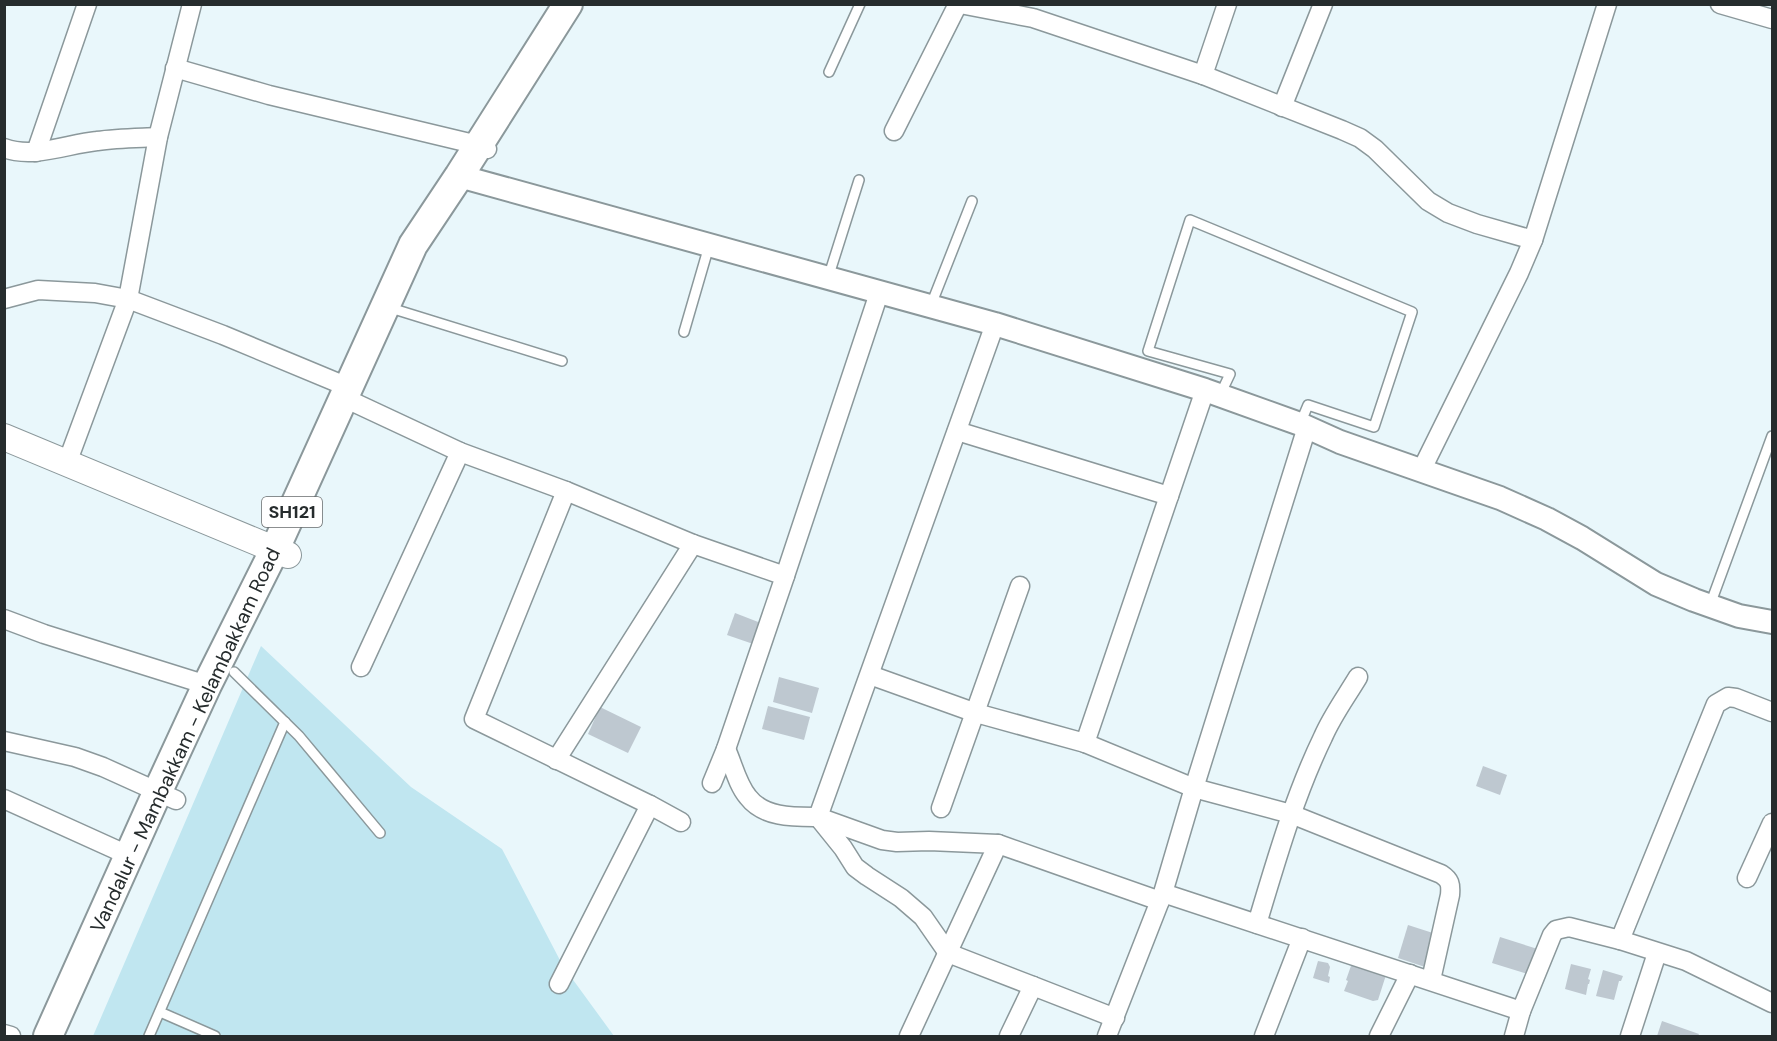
<svg xmlns="http://www.w3.org/2000/svg" width="1777" height="1041" viewBox="0 0 1777 1041" font-family="'DM Sans',sans-serif">
<style>
.green{fill:#c0e6f0}
.building{fill:#bec8d0}
.lines{fill:none;stroke-linecap:round;stroke-linejoin:round}
.service-casing{stroke:#8b989b;stroke-width:12}
.minor-casing{stroke:#8b989b;stroke-width:21}
.tertiary-casing{stroke:#8b989b;stroke-width:26}
.secondary-casing{stroke:#8b989b;stroke-width:28}
.primary-casing{stroke:#8b989b;stroke-width:32}
.service{stroke:#fff;stroke-width:9}
.minor{stroke:#fff;stroke-width:18}
.tertiary{stroke:#fff;stroke-width:22}
.secondary{stroke:#fff;stroke-width:26}
.primary{stroke:#fff;stroke-width:28}
.labels{text-anchor:middle;dominant-baseline:central;stroke-width:5;stroke-linejoin:round;paint-order:stroke}
.shield{fill:#fff;stroke:#676b6c;stroke-width:1.5}
.shield-label{font-size:18px;font-weight:bold;fill:#262c2d}
.street-label{font-size:20px;fill:#262c2d;stroke:#fff}
</style>
<rect width="100%" height="100%" fill="#e9f7fb"/>
<path class="green" d="M261 646 411 787 502 849 563 966 614 1036H93Z"/>
<g class="building">
<path d="M735 613 766 625 759 646 727 635Z"/>
<path d="M779 677 819 688 812 713 773 702Z"/>
<path d="M768 706 810 717 804 740 762 729Z"/>
<path d="M600 707 641 727 628 753 588 734Z"/>
<path d="M1483 766 1507 775 1500 795 1476 786Z"/>
<path d="M1408 925 1436 934 1425 967 1398 958Z"/>
<path d="M1500 937 1544 951 1534 976 1492 963Z"/>
<path d="M1318 961 1328 963 1330 967 1328 976 1330 977 1329 983 1313 978Z"/>
<path d="M1352 963 1386 975 1378 1000 1373 1001 1344 991 1348 981 1346 980Z"/>
<path d="M1571 964 1591 969 1588 979 1590 980 1589 984H1588L1586 995 1565 989Z"/>
<path d="M1603 970 1623 976 1621 981H1619L1614 1000 1596 996Z"/>
<path d="M1662 1021 1699 1034 1698 1036H1657Z"/>
</g>
<g class="lines">
<g class="service-casing">
<g id="service">
<path d="M829 72 860 4"/>
<path d="M828 278 859 180"/>
<path d="M931 305 972 201"/>
<path d="M397 310 562 361"/>
<path d="M684 332 709 246"/>
<path d="M1220 395 1230 374 1148 351 1190 220 1412 312 1374 427 1308 405 1300 424"/>
<path d="M1710 605 1772 436"/>
<path d="M234 672 299 736 380 833"/>
<path d="M160 1012 215 1036"/>
<path d="M149 1036 285 722"/>
</g>
</g>
<g class="minor-casing">
<g id="minor">
<path d="M960 4 1033 18 1203 75 1342 130 1360 138 1375 149 1428 201 1448 213 1477 224 1533 240"/>
<path d="M1720 4 1772 19"/>
<path d="M175 68 269 95 478 145 487 149"/>
<path d="M1203 75 1227 4"/>
<path d="M1282 107 1323 4"/>
<path d="M894 131 958 4"/>
<path d="M4 148C34 159 67 144 97 141 117 138 138 138 158 137"/>
<path d="M36 152 87 4"/>
<path d="M4 299 38 290 95 293 128 299 223 335 348 387"/>
<path d="M353 402 460 452 566 491 693 544 785 576 726 749 712 783"/>
<path d="M1307 427 1194 788 1163 893 1521 1011 1552 935 1556 930 1569 927 1620 940 1716 704 1728 697 1736 698 1772 712"/>
<path d="M957 431 1169 496"/>
<path d="M67 463 128 299 158 137 192 4"/>
<path d="M1422 469 1519 273 1533 240 1607 4"/>
<path d="M785 576 879 293"/>
<path d="M4 619 44 634 207 685"/>
<path d="M361 667 460 452"/>
<path d="M870 675 976 713 1085 743 1194 788 1291 814 1441 874C1450 880 1451 884 1450 895L1431 980"/>
<path d="M4 741 75 757 103 767 176 800"/>
<path d="M1085 743 1205 390"/>
<path d="M726 749C733 764 737 784 748 797 764 818 794 817 818 817L995 324"/>
<path d="M556 760 693 544"/>
<path d="M4 799 130 856"/>
<path d="M650 805 681 822"/>
<path d="M941 808 1020 586"/>
<path d="M1747 878 1772 823"/>
<path d="M1257 924C1276 861 1294 797 1323 737 1332 716 1346 697 1358 677"/>
<path d="M1620 940 1686 961 1772 1003"/>
<path d="M559 984 650 805 474 719 566 491"/>
<path d="M1033 986 1115 1018"/>
<path d="M4 1034 11 1036"/>
<path d="M909 1036 998 844"/>
<path d="M1009 1036 1033 986 948 953 923 917 901 898 867 876 855 867 843 848 818 817 882 840 897 842 929 841 998 844 1160 901"/>
<path d="M1107 1036 1163 893"/>
<path d="M1264 1036 1302 938"/>
<path d="M1379 1036 1410 974"/>
<path d="M1514 1036 1521 1011"/>
<path d="M1630 1036 1657 953"/>
</g>
</g>
<g class="tertiary-casing">
<path id="tertiary" d="M459 176 995 324 1205 390 1300 424 1340 442 1500 498 1547 519 1582 538 1656 584 1694 600 1739 616 1772 622"/>
</g>
<g class="secondary-casing">
<path id="secondary" d="M4 437 288 555"/>
</g>
<g class="primary-casing">
<path id="primary" d="M48 1036 157 793 207 685 275 549 413 245 459 176 568 4"/>
</g>
<use href="#service" class="service"/>
<use href="#minor" class="minor"/>
<use href="#tertiary" class="tertiary"/>
<use href="#secondary" class="secondary"/>
<use href="#primary" class="primary"/>
</g>
<g class="labels">
<rect class="shield" x="262" y="497" width="60" height="30" rx="4.5"/>
<g class="shield-label">
<text x="292" y="512">SH121</text>
</g>
<g class="street-label">
<text transform="translate(185 740) rotate(-65)">Vandalur - Mambakkam - Kelambakkam Road</text>
</g>
</g>
<rect width="1777" height="1041" fill="none" stroke="#262c2d" stroke-width="12"/>
</svg>
